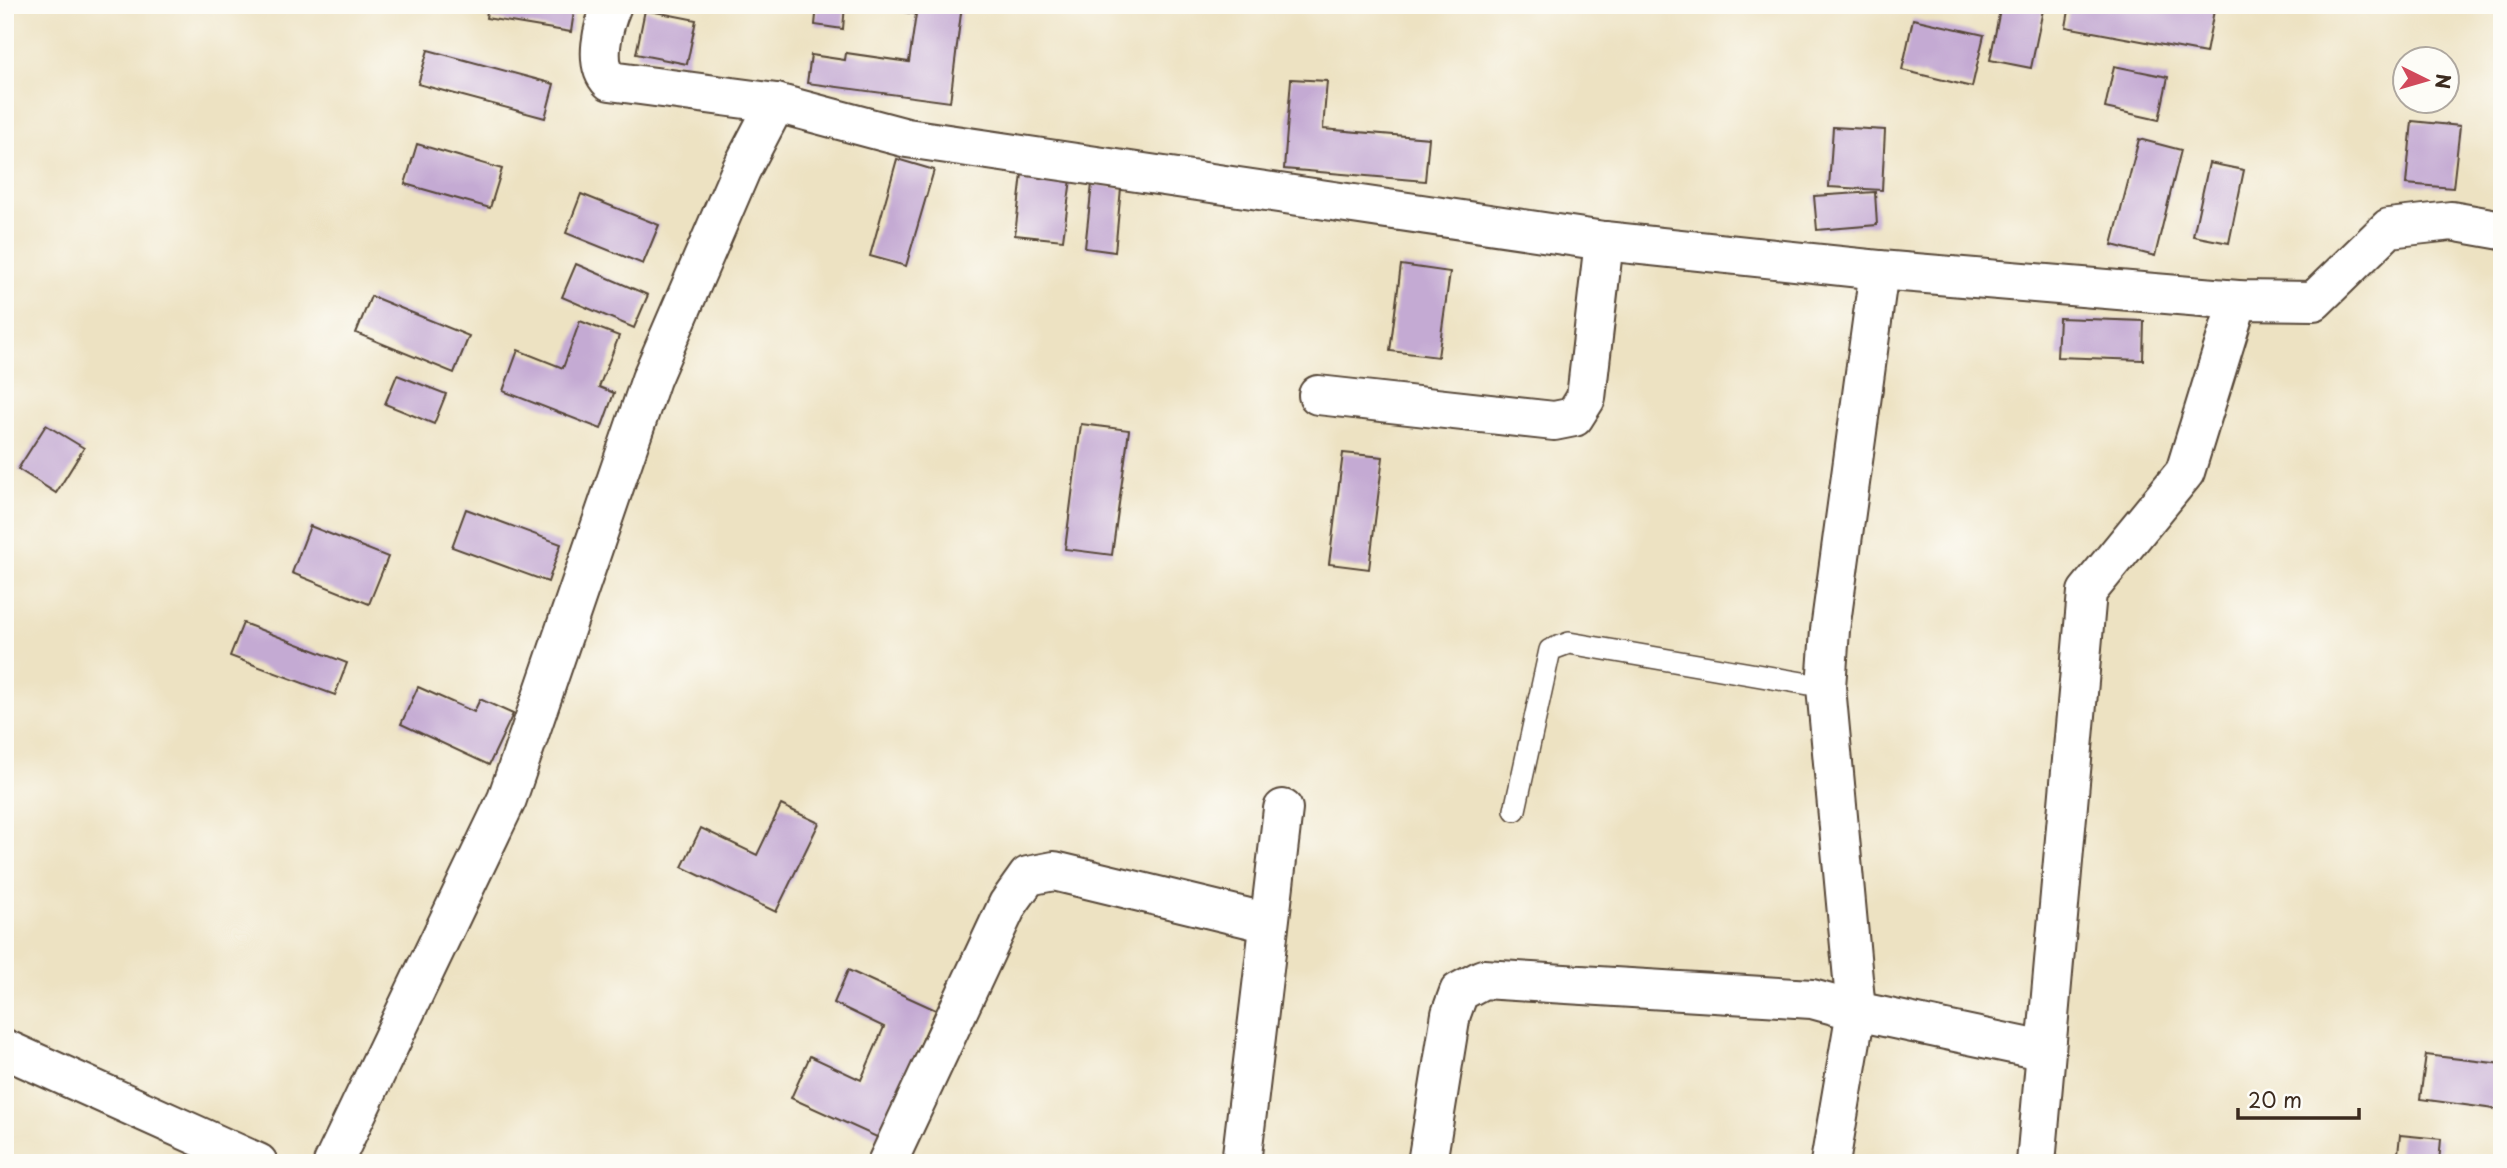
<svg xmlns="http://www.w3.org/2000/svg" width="2507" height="1168" viewBox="0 0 2507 1168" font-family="'Playpen Sans',sans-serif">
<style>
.building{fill:#c4aad3}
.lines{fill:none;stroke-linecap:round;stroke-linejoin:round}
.service-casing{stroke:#564637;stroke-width:24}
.minor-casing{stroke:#564637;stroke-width:42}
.service{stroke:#fff;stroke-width:21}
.minor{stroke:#fff;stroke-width:38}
</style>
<rect width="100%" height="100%" fill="#fdfcf7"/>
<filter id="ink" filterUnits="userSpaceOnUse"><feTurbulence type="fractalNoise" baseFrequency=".0143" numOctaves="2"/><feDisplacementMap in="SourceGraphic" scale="14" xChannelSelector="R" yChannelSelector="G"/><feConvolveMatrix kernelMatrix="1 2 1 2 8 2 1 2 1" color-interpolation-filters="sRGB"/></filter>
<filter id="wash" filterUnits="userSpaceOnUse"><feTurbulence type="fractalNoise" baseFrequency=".00686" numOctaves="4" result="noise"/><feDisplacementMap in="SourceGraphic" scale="28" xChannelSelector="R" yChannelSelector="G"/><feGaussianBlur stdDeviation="1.57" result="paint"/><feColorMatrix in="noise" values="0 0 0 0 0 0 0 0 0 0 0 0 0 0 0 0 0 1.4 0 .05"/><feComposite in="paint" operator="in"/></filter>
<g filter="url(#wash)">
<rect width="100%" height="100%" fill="#ede2c2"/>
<g id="blocks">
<g class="building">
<path d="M488 5H575L571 32 486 18Z"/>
<path d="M817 5H845L843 29 815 25Z"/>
<path d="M866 5H962L950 102 807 83 811 55 845 60 846 53 909 62 916 14Z"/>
<path d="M2001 5H2044L2031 68 1990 60Z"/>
<path d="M2070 5H2215L2206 53 2066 27Z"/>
<path d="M645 10 696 20 687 64 636 54Z"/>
<path d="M1913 19 1984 35 1972 87 1902 70Z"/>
<path d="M428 50 554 84 545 118 418 84Z"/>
<path d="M2114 66 2168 77 2159 120 2105 108Z"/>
<path d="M1291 79 1327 81 1323 129 1429 138 1425 181 1284 169Z"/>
<path d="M2412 121 2460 126 2453 188 2406 184Z"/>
<path d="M1833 127 1885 130 1882 190 1829 187Z"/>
<path d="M2139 139 2181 150 2155 256 2112 245Z"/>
<path d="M417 144 502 169 490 208 405 184Z"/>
<path d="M897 159 934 170 906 266 870 256Z"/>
<path d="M2209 163 2244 170 2229 243 2193 236Z"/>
<path d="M1022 174 1071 179 1063 240 1015 235Z"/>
<path d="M1092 184 1121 188 1115 252 1085 248Z"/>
<path d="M1875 192 1877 225 1817 230 1814 196Z"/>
<path d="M581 194 659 225 643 264 566 233Z"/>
<path d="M576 264 648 295 634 328 562 297Z"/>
<path d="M1401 265 1450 272 1438 357 1390 351Z"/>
<path d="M371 296 469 336 454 373 356 333Z"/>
<path d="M2059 318 2144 321 2143 360 2057 357Z"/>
<path d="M580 321 619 336 599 387 614 393 601 429 503 391 518 350 563 368Z"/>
<path d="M397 375 446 394 434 424 385 404Z"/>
<path d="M1081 424 1129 430 1112 555 1065 549Z"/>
<path d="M46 425 84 448 56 493 18 469Z"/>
<path d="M1343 453 1383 457 1369 569 1329 564Z"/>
<path d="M466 509 561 544 548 582 452 547Z"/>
<path d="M310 526 388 557 369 604 292 573Z"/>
<path d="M243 623 347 663 335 695 230 656Z"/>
<path d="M418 687 474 712 480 699 513 714 489 765 401 724Z"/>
<path d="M781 805 819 823 776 912 682 867 701 828 757 855Z"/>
<path d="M848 970 936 1010 879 1138 791 1098 810 1056 861 1080 884 1027 834 1003Z"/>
<path d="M2426 1055 2502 1064V1110L2420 1099Z"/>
<path d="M2400 1135 2441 1139 2439 1163H2397Z"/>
</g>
</g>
</g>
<g filter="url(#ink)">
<use href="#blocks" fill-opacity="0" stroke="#564637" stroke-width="2"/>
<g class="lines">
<g class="service-casing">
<path id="service" d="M1515 810 1550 650 1569 643 1826 687"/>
</g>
<g class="minor-casing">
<g id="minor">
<path d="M612 5C603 26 593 64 610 81L776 103 907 138 1604 241 1879 270 2238 300 2314 301 2389 228 2451 221 2502 230"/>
<path d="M1318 395 1554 421 1574 417 1586 398 1604 241"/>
<path d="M5 1049 258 1163"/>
<path d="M333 1163 507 799 651 379 741 170 776 103"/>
<path d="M887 1163 1008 904 1028 876 1054 871 1269 923"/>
<path d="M1241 1163 1283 809"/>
<path d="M1427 1163 1451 1014 1459 992 1483 979 1812 999 1856 1011 2045 1051"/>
<path d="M1830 1163 1856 1011 1826 687 1830 630 1879 270"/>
<path d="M2036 1163 2087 592 2185 472 2238 300"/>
</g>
</g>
<use href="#service" class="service"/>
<use href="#minor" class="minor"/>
</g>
</g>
<rect width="2507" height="1168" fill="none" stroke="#fdfcf7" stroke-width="28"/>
<g transform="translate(2426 80) rotate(95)"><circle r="33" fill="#fdfcf7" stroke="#afa8a0" stroke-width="2"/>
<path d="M0-5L12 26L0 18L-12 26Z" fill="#d1495b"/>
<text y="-10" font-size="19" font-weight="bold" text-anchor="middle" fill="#3b2a1e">N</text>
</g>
<path d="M2238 1108v10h121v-10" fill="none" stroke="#3b2a1e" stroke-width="3.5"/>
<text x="2248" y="1108" font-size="21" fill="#3b2a1e" stroke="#fdfcf7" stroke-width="5" paint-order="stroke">20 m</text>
</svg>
